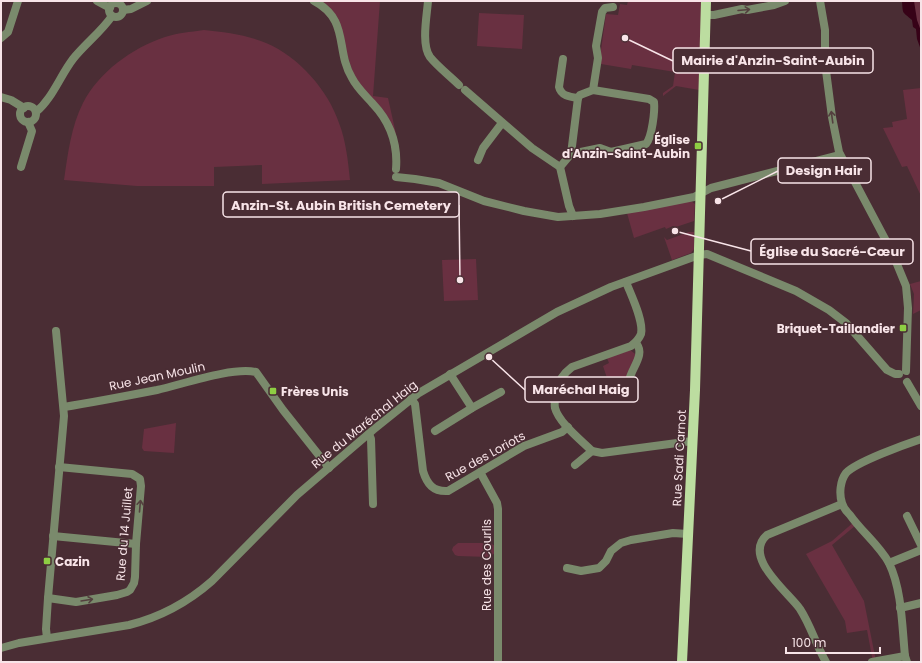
<svg xmlns="http://www.w3.org/2000/svg" width="922" height="663" viewBox="0 0 922 663" font-family="Poppins,sans-serif">
<style>
.green{fill:#693041}
.water{fill:#370217}
.lines{fill:none;stroke-linecap:round;stroke-linejoin:round}
.minor{stroke:#7a8a6c;stroke-width:8}
.major{stroke:#bcdda0;stroke-width:10}
.oneway{stroke:#54403f}
.poi-dot{fill:#8ece43;stroke:#4a2d34;stroke-width:1.5}
.labels{text-anchor:middle;dominant-baseline:central;stroke-width:3;stroke-linejoin:round;paint-order:stroke}
.poi-label{font-size:12px;font-weight:bold;fill:#f8e4e8;stroke:#4a2d34;text-anchor:end}
.street-label{font-size:12px;fill:#f8e4e8;stroke:#4a2d34}
.leader{fill:none;stroke:#f8e4e8;stroke-width:1.5}
.callout-dot{fill:#f8e4e8;stroke:#4a2d34;stroke-width:1.5}
.callout{fill:#4a2d34;stroke:#f8e4e8;stroke-width:1.5}
.callout-label{font-size:13px;text-anchor:middle;font-weight:bold;fill:#f8e4e8}
</style>
<rect width="100%" height="100%" fill="#4a2d34"/>
<g class="green">
<path d="M314 1H380L373 96 388 98 396 134 393 136 357 85 339 30Z"/>
<path d="M628 1H701V51L693 50 684 54 690 58 700 59 699 90 676 86 663 96V93L673 86 675 72 632 65 631 69 601 64V50L606 14 618 15 620 4 627 5Z"/>
<path d="M908 1H921V46L917 26Z"/>
<path d="M479 13 524 15 522 49 477 46Z"/>
<path d="M204 30C225 32 247 35 266 43 299 57 328 90 339 123 346 141 348 161 350 180L262 184V165L214 167V186H137L64 180C68 153 71 127 83 103 99 72 132 48 165 37 177 33 190 32 204 30Z"/>
<path d="M921 88V196L907 166 902 167 883 128 893 127 892 122 907 119 903 90Z"/>
<path d="M691 201 695 204 694 221 676 227 673 226 666 229 665 227 634 238 627 213Z"/>
<path d="M689 232H694V249L691 253 672 260 664 237 667 240Z"/>
<path d="M476 259 478 300 444 301 442 260Z"/>
<path d="M921 281V310L913 314 914 294 910 284Z"/>
<path d="M630 350 634 353 636 355 626 390 612 396 609 391 611 390 603 366 609 363 607 358Z"/>
<path d="M176 423 174 453 144 451 142 448 144 429Z"/>
<path d="M855 521V526L832 545 864 601 876 661 873 662 867 630 847 633 845 621 806 554 832 541Z"/>
<path d="M458 543H490L495 546V553L489 557 458 556 455 555 452 550 453 547Z"/>
</g>
<path class="water" d="M902 1H914L917 20 921 31V50L917 39 916 29 913 27 912 20C902 11 903 15 902 1Z"/>
<g class="lines">
<g class="minor">
<path d="M97 1 110 8"/>
<path d="M314 1C350 20 335 50 352 78 357 88 366 96 373 104 390 122 398 144 396 169"/>
<path d="M428 1C427 15 421 45 430 57 438 67 450 76 459 85"/>
<path d="M820 1 825 30V63L832 117 839 152 892 252 906 286 908 308 906 371"/>
<circle cx="116" cy="10" r="7"/>
<path d="M123 10 131 9 147 1"/>
<path d="M706 15H714L742 9 747 10 774 5 785 1"/>
<path d="M1 38 8 32 18 1"/>
<path d="M563 59 559 87C561 96 570 97 578 98"/>
<path d="M465 90 532 148 560 167 569 206 573 216"/>
<path d="M1 97 11 100 24 108"/>
<circle cx="28" cy="114" r="8"/>
<path d="M36 112C52 99 60 76 73 59 85 44 101 32 112 16"/>
<path d="M571 154 600 148 611 152 646 144C652 137 655 111 654 102L649 99 593 90"/>
<path d="M478 160 483 148 502 123"/>
<path d="M21 167 32 131 28 122"/>
<path d="M560 167 571 154 578 98 580 95 593 90 598 58 596 46 602 12 605 8 613 7"/>
<path d="M396 177 415 179 439 183 484 201 524 211 558 217 600 214 644 207 694 197 711 188 840 155"/>
<path d="M450 374 472 408"/>
<path d="M907 382 921 406"/>
<path d="M630 397C629 392 628 386 629 381 631 368 646 355 636 343"/>
<path d="M411 399 415 404 423 471C427 484 433 492 448 491L524 446 562 432 568 427"/>
<path d="M64 407C95 402 126 396 157 390 184 384 231 367 256 372L283 410 329 468"/>
<path d="M435 431 472 408 501 392"/>
<path d="M369 434 371 439 373 504"/>
<path d="M592 451C581 440 559 423 555 408 554 403 555 398 556 392 558 381 564 373 572 367L631 346C635 343 639 339 641 334 644 321 631 295 626 282"/>
<path d="M575 465 592 451 602 453 692 441"/>
<path d="M480 472 497 503 498 509V662"/>
<path d="M907 516 921 545"/>
<path d="M53 536 136 544"/>
<path d="M889 563 921 550"/>
<path d="M567 568 581 571 599 568 606 561 611 551 621 543 631 540 673 533 688 534"/>
<path d="M48 598 76 602 117 595 127 592 130 590 134 583 135 577 136 544 141 486 140 479 132 474 59 467"/>
<path d="M900 608 921 603"/>
<path d="M47 638 46 629 48 598 64 416 56 331"/>
<path d="M1 648 19 643 129 625C161 617 187 603 212 581L297 495 373 430 419 393 557 312 611 287 699 255 707 254 796 291 829 310 846 323 887 370 895 374H899"/>
<path d="M826 662C816 645 811 626 800 609 788 592 742 557 767 535L842 504"/>
<path d="M872 662 905 656"/>
<path d="M907 662 905 656C902 626 902 590 889 563 879 545 862 532 850 515 847 512 843 507 842 503 839 494 840 481 846 473 856 462 906 444 921 439"/>
</g>
<path class="major" d="M682 662 695 390 706 1"/>
</g>
<defs><path id="oneway-shaft" d="M-6 0H5M1.5-3L5.5 0L1.5 3" fill="none" stroke-width="1.6" stroke-linecap="round" stroke-linejoin="round"/></defs>
<g class="oneway">
<use href="#oneway-shaft" transform="translate(744 10) rotate(-5)"/>
<use href="#oneway-shaft" transform="translate(832 117) rotate(-98)"/>
<use href="#oneway-shaft" transform="translate(140 506) rotate(-85)"/>
<use href="#oneway-shaft" transform="translate(87 600) rotate(-9)"/>
</g>
<g class="poi-dot">
<rect x="694" y="142" width="8" height="8" rx="2"/>
<rect x="899" y="324" width="8" height="8" rx="2"/>
<rect x="269" y="387" width="8" height="8" rx="2"/>
<rect x="43" y="557" width="8" height="8" rx="2"/>
</g>
<g class="labels">
<g class="poi-label">
<text x="690" y="139">Église<tspan x="690" dy="14">d'Anzin-Saint-Aubin</tspan></text>
<text x="895" y="328">Briquet-Taillandier</text>
<text x="281" y="391" text-anchor="start">Frères Unis</text>
<text x="55" y="561" text-anchor="start">Cazin</text>
</g>
<g class="street-label">
<text transform="translate(157 376) rotate(-12)">Rue Jean Moulin</text>
<text transform="translate(364 424) rotate(-39)">Rue du Maréchal Haig</text>
<text transform="translate(485 456) rotate(-29)">Rue des Loriots</text>
<text transform="translate(679 458) rotate(-87)">Rue Sadi Carnot</text>
<text transform="translate(124 534) rotate(-85)">Rue du 14 Juillet</text>
<text transform="translate(486 565) rotate(-90)">Rue des Courlis</text>
</g>
</g>
<path class="leader" d="M625 38L673 61M718 201L778 171M460 280L459 205M675 231L751 251M489 357L525 390"/>
<g class="callout-dot">
<circle cx="625" cy="38" r="4"/>
<circle cx="718" cy="201" r="4"/>
<circle cx="460" cy="280" r="4"/>
<circle cx="675" cy="231" r="4"/>
<circle cx="489" cy="357" r="4"/>
</g>
<g class="callout">
<rect x="673" y="48" width="200" height="25" rx="4"/>
<rect x="778" y="158" width="93" height="25" rx="4"/>
<rect x="223" y="192" width="236" height="25" rx="4"/>
<rect x="751" y="239" width="162" height="25" rx="4"/>
<rect x="525" y="377" width="113" height="25" rx="4"/>
</g>
<g class="callout-label">
<text x="773" y="65">Mairie d'Anzin-Saint-Aubin</text>
<text x="824" y="175">Design Hair</text>
<text x="341" y="210">Anzin-St. Aubin British Cemetery</text>
<text x="832" y="256">Église du Sacré-Cœur</text>
<text x="581" y="394">Maréchal Haig</text>
</g>
<rect width="922" height="663" fill="none" stroke="#f8e4e8" stroke-width="4"/>
<path d="M786 647v6h94v-6" fill="none" stroke="#f8e4e8" stroke-width="2"/>
<text x="792" y="647" font-size="12" fill="#f8e4e8" stroke="#4a2d34" stroke-width="3" paint-order="stroke">100 m</text>
</svg>
